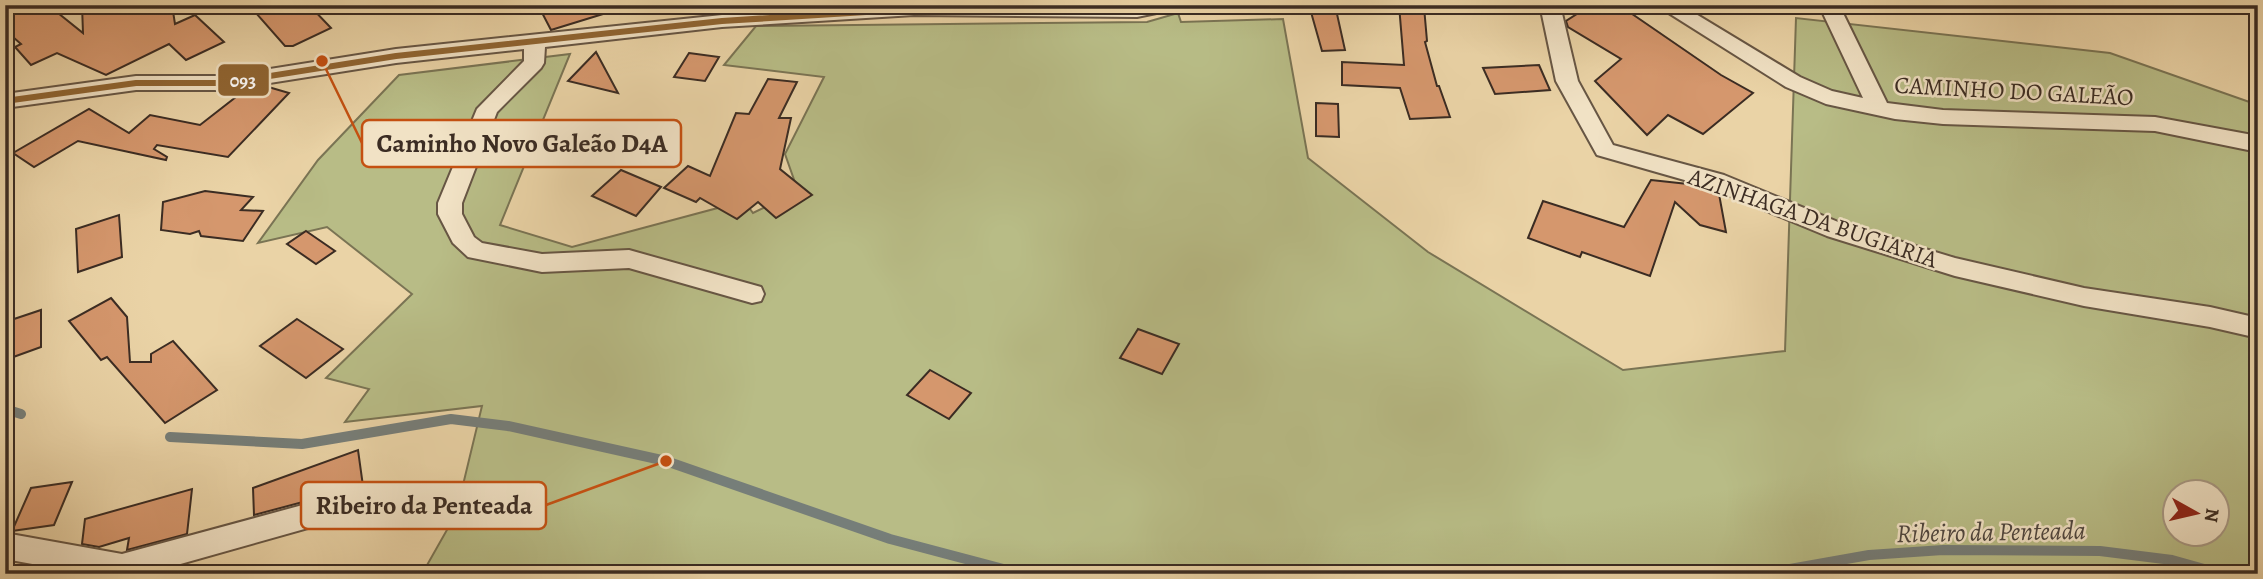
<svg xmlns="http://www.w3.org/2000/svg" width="2263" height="579" viewBox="0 0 2263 579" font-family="Alegreya,serif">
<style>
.green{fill:#b8bc86;stroke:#7a7454;stroke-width:2;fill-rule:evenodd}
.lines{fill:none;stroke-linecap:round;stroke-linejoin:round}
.stream{stroke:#767e79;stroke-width:10}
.building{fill:#d5976d;stroke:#3b2c23;stroke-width:2}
.street-casing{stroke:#675644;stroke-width:4}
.street{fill:#f1e2c5;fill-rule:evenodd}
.bus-1-casing{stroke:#f1e2c5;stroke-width:10}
.bus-1{stroke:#906532;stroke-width:6}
.labels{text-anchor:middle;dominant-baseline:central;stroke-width:5;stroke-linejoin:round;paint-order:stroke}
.street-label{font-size:24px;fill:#3b2c23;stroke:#f1e2c5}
.water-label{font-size:26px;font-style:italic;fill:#4f4740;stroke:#f1e2c5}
.leader{fill:none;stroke:#c55011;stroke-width:2.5}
.callout-dot{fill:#c55011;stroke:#f1e2c5;stroke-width:2.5}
.callout{fill:#f1e2c5;stroke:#c55011;stroke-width:2.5}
.callout-label{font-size:26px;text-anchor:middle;font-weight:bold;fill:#3b2c23}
.line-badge{stroke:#f1e2c5;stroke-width:2.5}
.badge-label{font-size:19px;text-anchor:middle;font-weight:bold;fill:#fff}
</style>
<rect width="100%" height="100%" fill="#ead3a6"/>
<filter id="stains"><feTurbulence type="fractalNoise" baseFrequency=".00286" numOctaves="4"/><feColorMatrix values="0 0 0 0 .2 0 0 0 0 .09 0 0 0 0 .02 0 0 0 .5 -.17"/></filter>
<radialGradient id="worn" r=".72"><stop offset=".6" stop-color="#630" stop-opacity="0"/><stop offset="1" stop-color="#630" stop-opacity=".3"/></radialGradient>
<path class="green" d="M1178 13 1181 22 1283 19 1308 158 1428 252 1623 370 1785 351 1796 18 2110 53 2258 105V574H422L456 514 482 406 345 422 369 389 326 378 412 294 327 227 258 243 318 160 399 75 570 54 500 225 572 247 744 201 753 213 798 191 785 154 824 77 724 65 756 26 1147 22ZM2176 491H2218V534H2176Z"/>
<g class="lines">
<g class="stream">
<path d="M5 409 21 414"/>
<path d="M170 437 302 444 451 419 508 426 666 461 890 539 1022 574"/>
<path d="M1761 574 1869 555 1943 550 2100 551 2172 560 2222 574"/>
</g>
</g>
<g class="building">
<path d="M33 5H48L83 33 82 5H172L175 24 195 15 224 42 186 60 169 44 106 75 57 53 31 65 15 47 21 44 5 30V18Z"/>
<path d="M249 5H309L331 28 293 46H285Z"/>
<path d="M538 5H615L616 10 551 30Z"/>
<path d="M1309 5H1335L1345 50 1322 51Z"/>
<path d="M1399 5 1424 7 1427 41 1425 42 1437 86H1439L1450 117 1410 119 1400 88 1342 85V62L1404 65Z"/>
<path d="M1591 5H1619L1721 75 1753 93 1703 134 1668 115 1647 135 1595 81 1621 59 1568 27 1566 21Z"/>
<path d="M596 52 618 93 568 81Z"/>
<path d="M689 53 719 57 705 81 674 77Z"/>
<path d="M1539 65 1550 90 1495 94 1483 68Z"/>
<path d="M768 79 797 82 779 118H791L780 169 812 195 776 218 758 202 737 219 700 198 696 202 664 188 688 166 710 176 736 113 749 114Z"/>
<path d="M265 86 289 93 228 157 157 145 154 149 167 157 166 160 78 141 34 167 13 153 89 109 129 133 150 115 200 125 245 90Z"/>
<path d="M1316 103 1338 104 1339 137 1316 136Z"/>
<path d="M621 170 661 187 636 216 592 196Z"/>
<path d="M1651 180 1688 184 1719 194 1726 232 1700 225 1675 202 1650 276 1582 252 1580 257 1528 238 1543 201 1624 227Z"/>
<path d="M205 191 253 197 241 210 263 211 243 241 201 236 199 231 190 234 161 230 163 202Z"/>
<path d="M119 215 122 257 78 272 76 229Z"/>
<path d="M306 231 335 251 316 264 287 244Z"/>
<path d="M111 298 127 317 130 362H151V354L173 341 217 390 165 423 107 357 101 360 69 321Z"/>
<path d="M41 310V347L5 360V322Z"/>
<path d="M297 319 343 349 306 378 260 346Z"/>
<path d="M1138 329 1179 344 1162 374 1120 358Z"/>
<path d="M930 370 971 393 949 419 907 395Z"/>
<path d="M358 450 363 486 254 515 253 488Z"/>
<path d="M72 482 54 525 12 531 31 488Z"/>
<path d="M192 489 187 534 127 550 129 538 99 547 82 544 85 519Z"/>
</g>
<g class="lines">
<g class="street-casing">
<g id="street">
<path d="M875 5H1179L1176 9 1137 17 914 15 722 27 545 47 544 63 541 68 497 112 462 203V214L474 237 482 243 542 254 629 250 761 287 764 294 761 301 752 303 629 268 542 272 468 257 453 243 438 214V203L477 109 524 61V49L396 63 225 90H136L5 108V94L136 76H225L396 49 722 15Z"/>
<path d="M1540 5H1560L1578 81 1613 145 1724 175 1843 224 1955 258 2084 288 2210 307 2258 318V338L2210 327 2084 306 1955 276 1827 236 1709 187 1597 155 1556 81Z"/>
<path d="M1656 5H1681L1800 77 1832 91 1863 98 1819 5H1839L1887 103 1943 110 2155 117 2258 136V152L2155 131 1943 124 1895 119 1826 104 1786 87Z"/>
<path d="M369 487 379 490 383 499 379 508 145 574H87L5 559V533L122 554Z"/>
</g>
</g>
<use href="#street" class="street"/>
<g class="bus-1-casing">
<path id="bus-1" d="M5 101 136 83H225L396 56 722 21 914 9 1137 11 1168 5"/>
</g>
<use href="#bus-1" class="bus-1"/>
</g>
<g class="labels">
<g class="street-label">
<text transform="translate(2014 91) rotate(3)">CAMINHO DO GALEÃO</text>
<text transform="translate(1813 218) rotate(19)">AZINHAGA DA BUGIARIA</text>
</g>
<g class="water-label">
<text transform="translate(1991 532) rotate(-1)">Ribeiro da Penteada</text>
</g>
</g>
<path class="leader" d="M322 61L362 143M666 461L546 505"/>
<g class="callout-dot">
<circle cx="322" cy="61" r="7"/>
<circle cx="666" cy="461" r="7"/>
</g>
<g class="callout">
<rect x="362" y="120" width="319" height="47" rx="7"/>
<rect x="301" y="482" width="245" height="47" rx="7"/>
</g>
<g class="callout-label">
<text x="522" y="152">Caminho Novo Galeão D4A</text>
<text x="424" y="514">Ribeiro da Penteada</text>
</g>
<rect class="line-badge" x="217" y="63" width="53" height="34" rx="7" fill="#906532"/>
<g class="badge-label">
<text x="243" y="87">093</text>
</g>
<rect width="2263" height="579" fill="none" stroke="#ead3a6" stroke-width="28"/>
<rect x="7" y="7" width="2249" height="565" fill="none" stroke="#3b2c23" stroke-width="3.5"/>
<rect x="14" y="14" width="2235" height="551" fill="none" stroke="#3b2c23" stroke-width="2"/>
<g transform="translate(2196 513) rotate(98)"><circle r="33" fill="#f1e2c5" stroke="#a89984" stroke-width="2"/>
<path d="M0-5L12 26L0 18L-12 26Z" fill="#8f2418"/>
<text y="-10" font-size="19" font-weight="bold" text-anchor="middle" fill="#3b2c23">N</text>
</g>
<rect width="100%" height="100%" filter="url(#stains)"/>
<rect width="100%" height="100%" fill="url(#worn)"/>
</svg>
